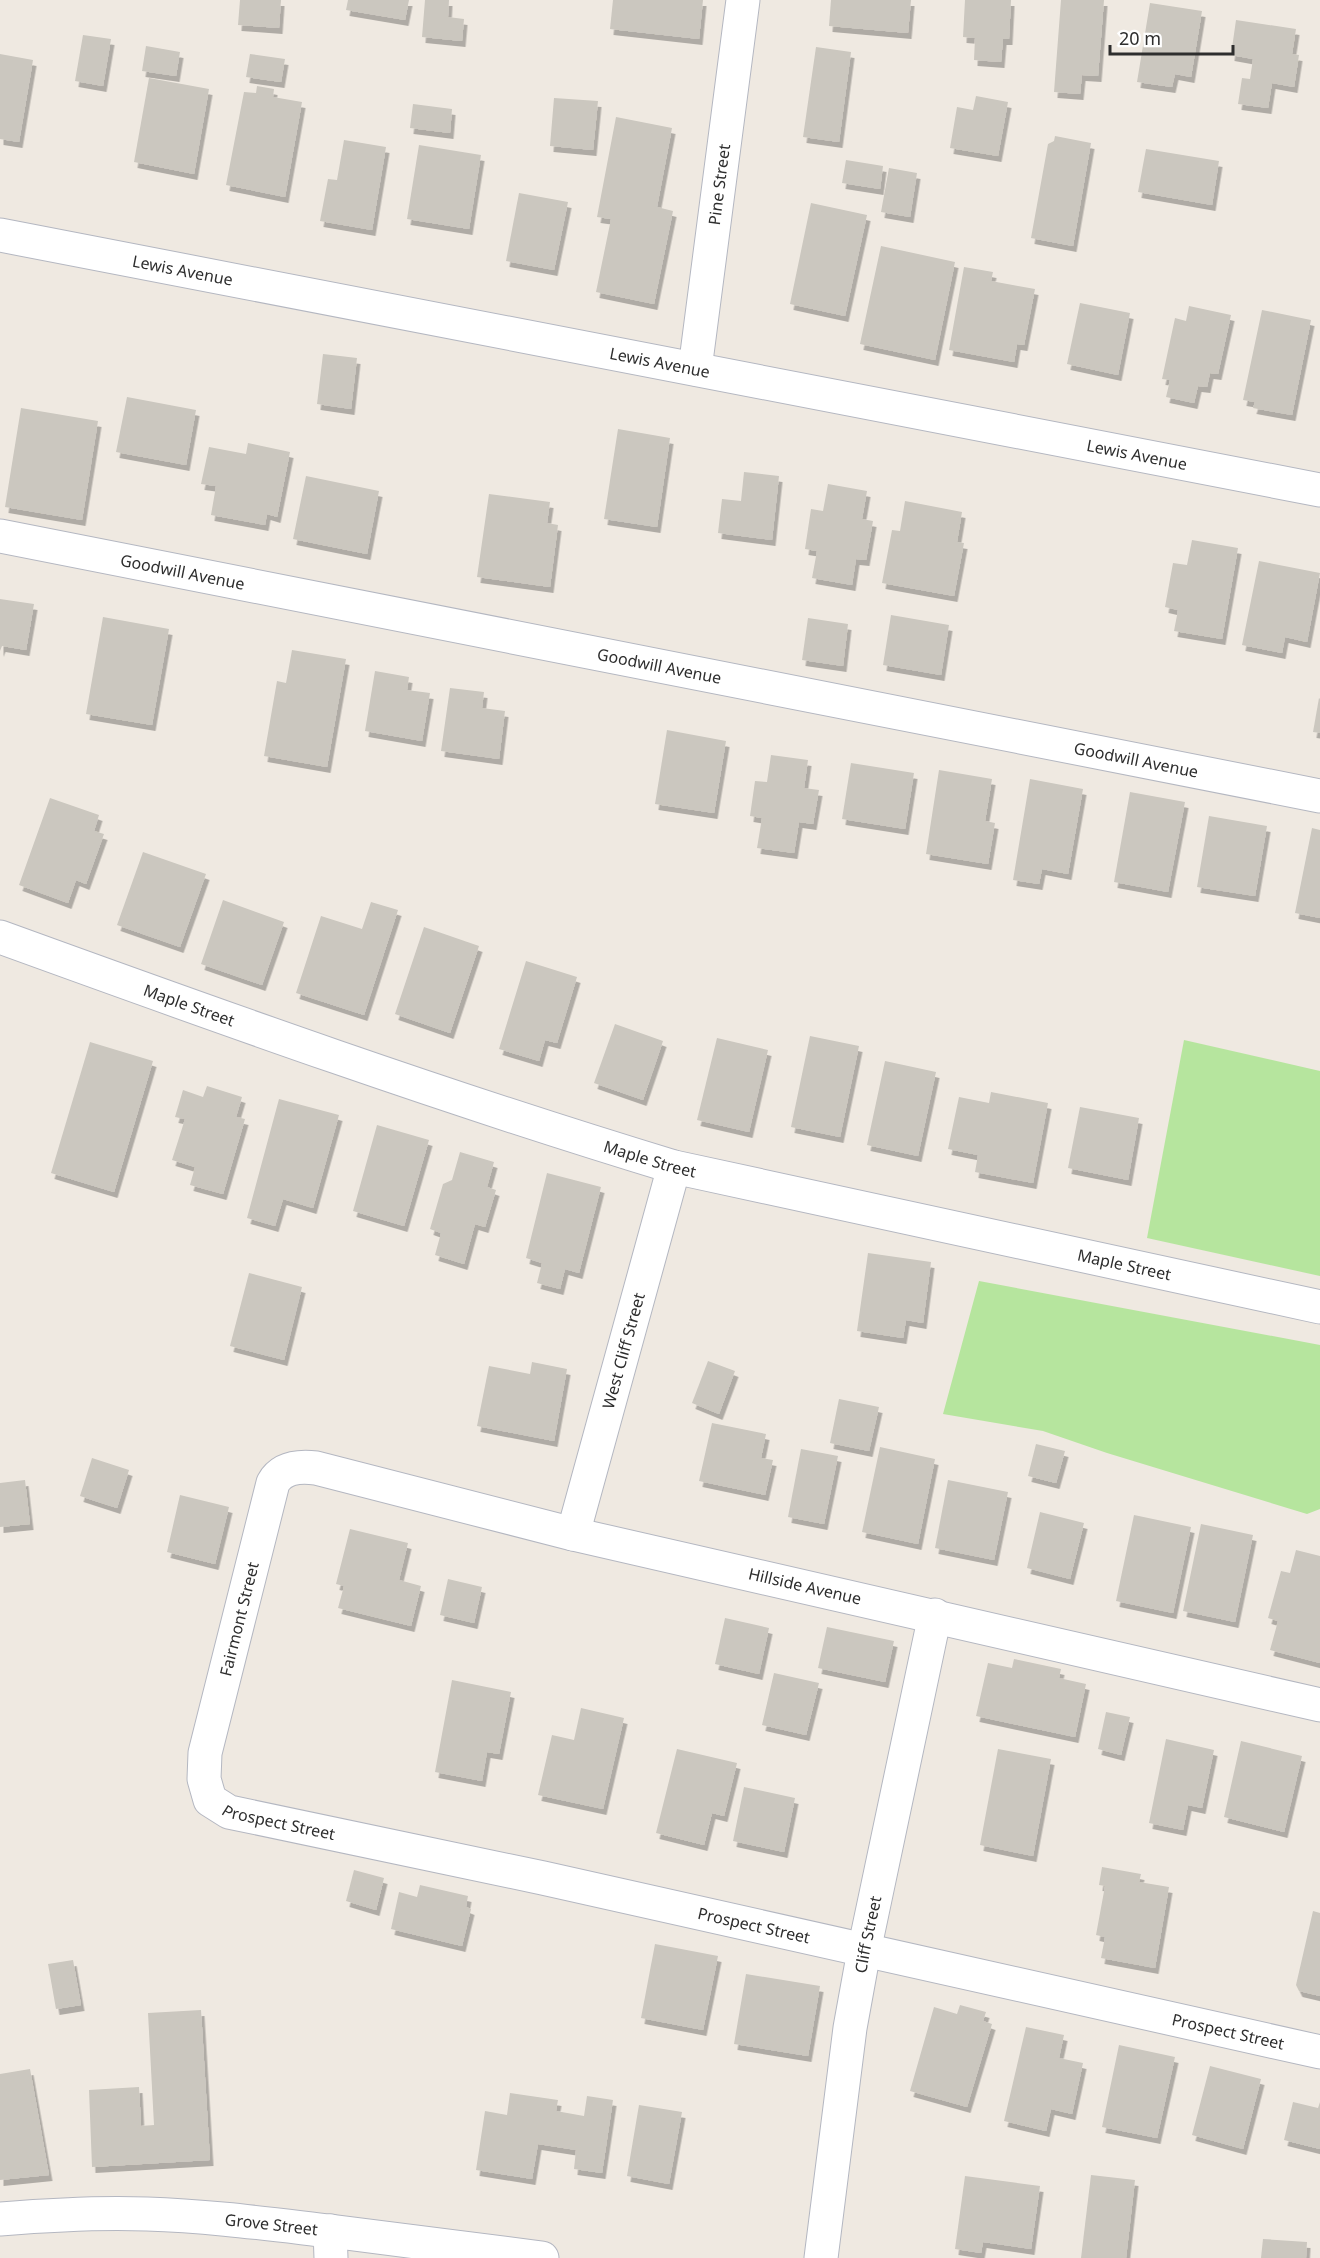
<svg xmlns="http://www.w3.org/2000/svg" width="1320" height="2258" viewBox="0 0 1320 2258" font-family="'Noto Sans',sans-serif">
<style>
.green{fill:#b6e59e}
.building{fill:#cbc7bf;filter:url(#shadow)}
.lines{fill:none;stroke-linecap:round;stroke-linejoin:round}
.minor-casing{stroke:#b4b7c1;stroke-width:35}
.tertiary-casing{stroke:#b4b7c1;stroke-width:35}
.secondary-casing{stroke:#b4b7c1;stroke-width:35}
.minor{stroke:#fff;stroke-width:33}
.tertiary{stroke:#fff;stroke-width:33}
.secondary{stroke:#fff;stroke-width:33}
.labels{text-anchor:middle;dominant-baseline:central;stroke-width:4.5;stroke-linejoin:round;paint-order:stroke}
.street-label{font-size:16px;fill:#2e2e2e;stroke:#fff}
</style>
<defs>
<filter id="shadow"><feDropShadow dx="3.5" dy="6" stdDeviation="0" flood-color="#0004"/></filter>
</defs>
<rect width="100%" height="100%" fill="#efe9e1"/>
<g class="green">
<path d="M1184 1040 1320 1071V1276L1147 1238Z"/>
<path d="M979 1281 1320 1345V1509L1307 1514 1107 1453 1043 1431 943 1414Z"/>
</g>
<g class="building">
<path d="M240 0H281L279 28 238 25Z"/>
<path d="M348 0H409L405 20 346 10Z"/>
<path d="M425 0H449L448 17 464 19 462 41 422 37Z"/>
<path d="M613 0H703L699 39 610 29Z"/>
<path d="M831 0H911L908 33 829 26Z"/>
<path d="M965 0H1011L1009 39H1003L1001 62 974 60 975 38 963 37Z"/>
<path d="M1061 0H1104L1098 76 1082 75 1080 94 1054 92Z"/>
<path d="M1150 3 1202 11 1191 77 1175 74 1172 87 1137 82Z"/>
<path d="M1236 20 1296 29 1292 54 1299 55 1294 87 1272 83 1268 108 1238 104 1242 78 1250 79 1253 59 1231 55Z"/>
<path d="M83 35 111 39 103 86 75 81Z"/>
<path d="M146 46 180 52 176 76 142 71Z"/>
<path d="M816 47 851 52 839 142 803 137Z"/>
<path d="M0 54 33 60 19 142 0 139Z"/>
<path d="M250 54 285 59 281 82 246 77Z"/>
<path d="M149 78 209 89 194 174 134 162Z"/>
<path d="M257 86 274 89 273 97 302 102 285 197 226 185 244 92 256 93Z"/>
<path d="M976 96 1008 102 998 156 950 148 957 107 973 110Z"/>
<path d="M554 98 598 101 593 150 550 146Z"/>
<path d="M413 104 452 109 450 133 410 128Z"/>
<path d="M616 117 672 128 657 207 673 211 654 304 596 292 611 219 597 217Z"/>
<path d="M1055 136 1091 143 1073 246 1031 238 1048 144 1054 141Z"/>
<path d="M344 140 386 147 372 230 320 221 328 179 337 180Z"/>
<path d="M419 145 481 155 469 229 407 219Z"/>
<path d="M1146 149 1219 161 1212 205 1138 192Z"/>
<path d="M846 160 883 166 880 189 842 183Z"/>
<path d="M889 168 917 173 910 217 881 212Z"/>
<path d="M519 193 568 202 554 270 506 261Z"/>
<path d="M811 203 867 215 845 316 790 304Z"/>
<path d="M881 246 955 262 935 360 860 344Z"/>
<path d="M964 267 993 272 991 281 1035 289 1024 345 1017 344 1014 362 949 350Z"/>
<path d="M1080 303 1130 313 1118 375 1067 364Z"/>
<path d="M1189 306 1231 315 1218 374 1210 373 1207 387 1198 386 1194 403 1166 397 1170 380 1162 379 1175 318 1186 321Z"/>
<path d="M1262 310 1311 320 1292 415 1253 408 1255 402 1243 400Z"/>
<path d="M323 354 357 358 351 409 317 404Z"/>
<path d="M127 397 196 410 186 465 116 452Z"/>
<path d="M21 408 98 421 82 520 5 507Z"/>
<path d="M618 429 670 438 657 527 604 519Z"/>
<path d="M248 443 290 452 277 517 267 514 265 525 211 515 216 486 201 484 209 447 246 454Z"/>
<path d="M744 472 779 476 772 540 718 533 722 499 741 501Z"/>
<path d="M306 476 379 491 367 554 293 539Z"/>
<path d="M828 484 867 491 862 519 873 521 866 560 856 559 852 585 812 578 817 551 805 549 811 509 823 511Z"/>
<path d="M489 494 550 502 547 523 558 525 550 587 477 577Z"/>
<path d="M905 501 962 512 957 542 964 543 954 596 882 583 892 530 900 531Z"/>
<path d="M1192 540 1238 548 1222 639 1174 631 1178 610 1165 607 1173 563 1187 565Z"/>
<path d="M1259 561 1320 573 1307 642 1285 637 1282 653 1242 645Z"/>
<path d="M0 599 34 604 26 650 2 646 0 651Z"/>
<path d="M891 615 949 625 941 675 883 665Z"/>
<path d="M103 617 169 629 152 725 86 714Z"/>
<path d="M808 618 848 624 843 666 802 660Z"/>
<path d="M292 650 346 659 327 767 264 756 277 681 286 683Z"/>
<path d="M375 671 409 677 407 690 430 693 422 741 365 731Z"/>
<path d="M450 688 484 692 482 708 505 711 499 759 441 751Z"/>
<path d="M1319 698 1320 699V733L1313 732Z"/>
<path d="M667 730 726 741 714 813 655 804Z"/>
<path d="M771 755 808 760 804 788 819 790 813 824 799 822 794 853 757 848 762 818 750 816 755 781 767 782Z"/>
<path d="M851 763 914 773 905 829 842 819Z"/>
<path d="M939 770 992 779 985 821 995 823 988 864 926 854Z"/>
<path d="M1030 779 1083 789 1068 874 1042 869 1039 884 1013 880Z"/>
<path d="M1130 792 1185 802 1168 892 1114 882Z"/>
<path d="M50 798 99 815 94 831 104 834 86 884 76 880 68 903 19 885Z"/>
<path d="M1209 816 1267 826 1255 896 1197 887Z"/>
<path d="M1312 828 1320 830V918L1295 913Z"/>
<path d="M143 852 206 874 180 947 117 925Z"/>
<path d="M223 900 284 922 262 985 201 964Z"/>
<path d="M371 902 398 910 364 1015 296 993 321 916 362 929Z"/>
<path d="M424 927 479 946 450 1033 395 1014Z"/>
<path d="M526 961 577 977 557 1043 545 1040 539 1061 499 1049Z"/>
<path d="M615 1024 663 1041 643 1100 594 1083Z"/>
<path d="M810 1036 859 1046 840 1137 791 1127Z"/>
<path d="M717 1038 768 1050 749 1132 697 1120Z"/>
<path d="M90 1042 153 1061 114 1192 51 1173Z"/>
<path d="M885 1061 936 1072 918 1156 867 1145Z"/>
<path d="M207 1086 242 1097 236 1117 245 1119 223 1194 190 1185 195 1167 172 1160 185 1119 175 1117 183 1090 203 1097Z"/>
<path d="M991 1092 1048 1103 1033 1183 975 1172 978 1155 948 1149 959 1097 989 1103Z"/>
<path d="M279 1099 339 1115 313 1208 283 1199 275 1226 247 1218Z"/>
<path d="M1080 1107 1139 1118 1128 1180 1068 1168Z"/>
<path d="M377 1125 429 1140 404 1226 353 1211Z"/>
<path d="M460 1152 494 1162 487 1187 496 1190 485 1227 475 1224 464 1264 435 1255 441 1233 430 1229 443 1184 452 1180Z"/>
<path d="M547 1173 601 1187 579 1273 565 1269 560 1289 537 1283 542 1263 526 1258Z"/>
<path d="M868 1253 931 1262 923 1323 906 1320 903 1338 857 1331Z"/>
<path d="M249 1273 302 1287 284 1360 230 1346Z"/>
<path d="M708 1361 735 1371 719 1414 692 1403Z"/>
<path d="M532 1362 567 1369 554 1441 477 1426 489 1366 530 1374Z"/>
<path d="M839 1399 879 1407 869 1451 830 1443Z"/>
<path d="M712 1423 766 1434 761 1458 773 1460 765 1495 699 1481Z"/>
<path d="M1036 1444 1065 1451 1056 1483 1028 1476Z"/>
<path d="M880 1447 935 1459 918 1544 862 1532Z"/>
<path d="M801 1449 838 1456 824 1524 788 1517Z"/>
<path d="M92 1458 129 1470 117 1508 80 1496Z"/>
<path d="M25 1480 30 1524 0 1527V1483Z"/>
<path d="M948 1480 1008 1492 994 1560 935 1548Z"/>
<path d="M180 1495 229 1507 215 1564 167 1552Z"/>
<path d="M1040 1512 1084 1523 1070 1579 1027 1568Z"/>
<path d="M1134 1515 1191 1527 1173 1613 1116 1601Z"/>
<path d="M1201 1524 1253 1535 1235 1622 1183 1611Z"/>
<path d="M350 1529 408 1543 399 1580 421 1586 411 1626 338 1608 344 1586 336 1584Z"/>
<path d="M1296 1550 1320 1556V1663L1270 1650 1278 1621 1268 1618 1281 1571 1290 1573Z"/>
<path d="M448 1579 482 1587 474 1623 440 1615Z"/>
<path d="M725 1618 769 1628 759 1674 715 1664Z"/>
<path d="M827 1627 894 1641 885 1682 818 1668Z"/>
<path d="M1014 1659 1061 1669 1059 1678 1086 1684 1075 1737 976 1716 988 1663 1012 1668Z"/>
<path d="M774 1673 819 1683 806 1735 762 1725Z"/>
<path d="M452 1680 511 1692 499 1754 487 1752 482 1781 435 1772Z"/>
<path d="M581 1708 624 1718 603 1809 538 1795 552 1735 574 1740Z"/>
<path d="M1106 1712 1130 1717 1121 1755 1098 1749Z"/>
<path d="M1166 1739 1214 1750 1202 1808 1188 1805 1183 1830 1149 1823Z"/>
<path d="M1241 1741 1302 1756 1284 1832 1224 1817Z"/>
<path d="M677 1749 737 1763 724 1816 712 1813 704 1845 656 1833Z"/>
<path d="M998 1749 1051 1759 1033 1856 980 1845Z"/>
<path d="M744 1787 795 1798 784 1852 733 1841Z"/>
<path d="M1102 1867 1141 1874 1139 1882 1169 1887 1155 1968 1101 1958 1105 1937 1096 1935 1105 1886 1099 1885Z"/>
<path d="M354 1870 384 1878 376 1910 346 1901Z"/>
<path d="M420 1885 468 1896 466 1907 471 1909 462 1946 391 1929 399 1892 417 1897Z"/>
<path d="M1313 1911 1320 1913V1996L1299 1991 1296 1985Z"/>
<path d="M655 1944 718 1956 703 2030 641 2018Z"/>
<path d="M73 1960 81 2005 56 2009 48 1964Z"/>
<path d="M746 1974 820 1986 808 2056 734 2044Z"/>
<path d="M960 2005 986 2012 983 2021 992 2024 967 2107 910 2091 934 2007 957 2014Z"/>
<path d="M201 2010 210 2160 92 2167 89 2090 139 2087 141 2126 154 2125 148 2013Z"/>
<path d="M1026 2027 1064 2035 1059 2058 1083 2063 1072 2114 1051 2109 1046 2131 1004 2121Z"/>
<path d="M1119 2045 1175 2057 1157 2138 1102 2127Z"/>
<path d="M1210 2066 1261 2079 1243 2149 1192 2135Z"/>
<path d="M30 2069 49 2175 0 2180V2074Z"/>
<path d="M510 2093 558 2100 556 2111 584 2116 587 2096 613 2100 602 2173 574 2169 576 2150 538 2144 532 2179 476 2170 485 2111 507 2115Z"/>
<path d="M1293 2102 1318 2108 1320 2102V2149L1284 2140Z"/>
<path d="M639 2105 682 2112 669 2184 627 2176Z"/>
<path d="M1091 2175 1135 2180 1126 2258H1081Z"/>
<path d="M965 2176 1040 2186 1031 2249 983 2242 981 2253 955 2249Z"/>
<path d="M1263 2239 1307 2242 1306 2258H1261Z"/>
</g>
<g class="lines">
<g class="minor-casing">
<g id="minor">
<path id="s1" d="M695 369 743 0"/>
<path id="s2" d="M0 536 1320 796"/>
<path id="s3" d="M0 937C223 1018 446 1098 674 1167L1320 1307"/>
<path id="s4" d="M573 1534 674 1167"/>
<path id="s5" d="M1320 1705 573 1534 316 1468C299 1466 282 1467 273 1483L205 1753 204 1779 210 1800 229 1812 543 1878 1320 2052"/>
<path d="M330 2231 542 2258"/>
<path id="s6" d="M821 2258 850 2028 864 1951 935 1615"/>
</g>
</g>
<g class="tertiary-casing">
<g id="tertiary">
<path id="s7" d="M0 2219C49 2215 98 2212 147 2214 209 2216 269 2224 330 2231L331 2258"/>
</g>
</g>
<g class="secondary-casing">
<g id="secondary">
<path id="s8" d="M0 235 1320 490"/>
</g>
</g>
<use href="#minor" class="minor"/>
<use href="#tertiary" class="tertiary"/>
<use href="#secondary" class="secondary"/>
</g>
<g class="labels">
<g class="street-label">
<text stroke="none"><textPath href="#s1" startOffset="186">Pine Street</textPath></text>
<text stroke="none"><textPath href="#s8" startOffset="186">Lewis Avenue</textPath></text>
<text stroke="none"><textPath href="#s8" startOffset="672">Lewis Avenue</textPath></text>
<text stroke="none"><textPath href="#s8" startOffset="1158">Lewis Avenue</textPath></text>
<text stroke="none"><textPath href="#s2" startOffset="186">Goodwill Avenue</textPath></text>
<text stroke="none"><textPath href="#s2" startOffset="672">Goodwill Avenue</textPath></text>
<text stroke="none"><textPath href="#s2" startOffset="1158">Goodwill Avenue</textPath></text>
<text stroke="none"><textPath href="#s3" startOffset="201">Maple Street</textPath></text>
<text stroke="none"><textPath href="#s3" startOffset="687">Maple Street</textPath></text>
<text stroke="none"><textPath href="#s3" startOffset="1173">Maple Street</textPath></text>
<text stroke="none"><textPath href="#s4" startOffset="190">West Cliff Street</textPath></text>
<text transform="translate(805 1586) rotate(13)">Hillside Avenue</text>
<text transform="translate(239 1619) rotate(-76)">Fairmont Street</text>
<text stroke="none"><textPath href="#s5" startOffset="1480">Prospect Street</textPath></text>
<text stroke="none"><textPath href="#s5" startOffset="1966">Prospect Street</textPath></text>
<text stroke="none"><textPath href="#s6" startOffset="327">Cliff Street</textPath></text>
<text stroke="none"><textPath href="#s5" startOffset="2452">Prospect Street</textPath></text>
<text stroke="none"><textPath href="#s7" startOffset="272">Grove Street</textPath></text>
</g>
</g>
<path d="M1110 45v9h123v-9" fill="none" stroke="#2e2e2e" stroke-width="3"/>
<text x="1119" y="45" font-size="18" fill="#2e2e2e" stroke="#ffffff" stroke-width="4.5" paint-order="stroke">20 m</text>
</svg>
